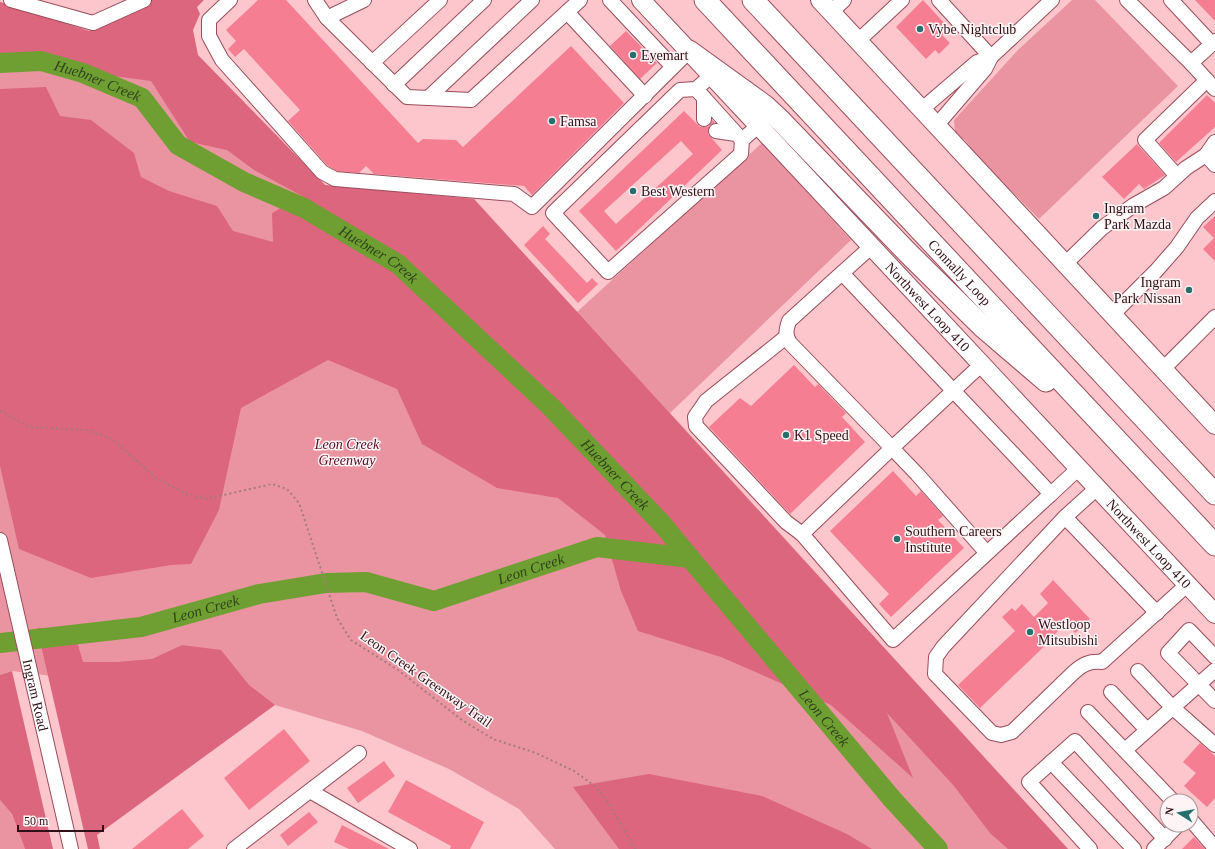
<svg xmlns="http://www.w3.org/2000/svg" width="1215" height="849" viewBox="0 0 1215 849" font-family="Georgia,serif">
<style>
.green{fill:#ea94a1}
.forest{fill:#dc667d}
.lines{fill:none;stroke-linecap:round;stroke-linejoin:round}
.river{stroke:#6f9f32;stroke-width:20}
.building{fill:#f67e93;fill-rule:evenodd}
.minor-casing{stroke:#9a4c5a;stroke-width:16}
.major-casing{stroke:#9a4c5a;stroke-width:20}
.highway-casing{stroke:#9a4c5a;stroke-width:23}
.path{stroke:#a6797f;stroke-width:2;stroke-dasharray:2 3;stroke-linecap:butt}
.minor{stroke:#fff;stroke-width:14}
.major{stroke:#fff;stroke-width:18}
.highway{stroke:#fff;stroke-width:21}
.poi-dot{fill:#27716d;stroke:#fef4f5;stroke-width:1.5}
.labels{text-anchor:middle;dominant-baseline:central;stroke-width:3;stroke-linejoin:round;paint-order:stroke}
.poi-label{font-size:14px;fill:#301016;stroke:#fef4f5;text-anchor:start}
.street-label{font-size:14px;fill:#301016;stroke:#fef4f5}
.park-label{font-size:14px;font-style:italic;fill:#570b21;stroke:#fef4f5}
.water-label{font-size:15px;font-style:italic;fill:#304419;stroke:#fef4f5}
</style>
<rect width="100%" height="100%" fill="#fcc6cc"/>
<g class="green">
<path d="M1072 0H1095L1178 86 1039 219 968 147 969 145 964 139 962 141 955 133 954 120 1018 50Z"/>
<path d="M0 2 89 31 255 114 325 185 474 199 577 312 762 143 851 240 670 413 1068 849H555L519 809 449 769 362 731 275 705 12 671 0 675Z"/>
<path d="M0 800 12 814 25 849H0Z"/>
</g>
<g class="forest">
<path d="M149 0H204L197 7 200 14 193 30 198 55 325 185 474 199 1068 849H1008L990 833 954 786 887 713 913 778 831 705 721 657 638 631 621 591 605 535 558 498 497 488 422 444 397 389 328 360 241 408 219 510 191 564 171 565 91 578 19 549 0 466V89L46 87 60 116 91 120 134 153 141 177 169 191 217 206 233 231 273 242 272 213 302 196 254 170 227 150 190 142 151 81 106 75 44 55 0 53V2L89 31Z"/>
<path d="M37 628H73L83 662H117L152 659 182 645 221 650 249 685 275 705 97 835 100 849H88Z"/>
<path d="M12 671 53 849H25L12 814 0 800V675Z"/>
<path d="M649 774 762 796 847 834 872 849H619L573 787Z"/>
</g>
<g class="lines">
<g class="river">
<path id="s1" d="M0 63 41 61 83 73 142 98 178 145 244 182 304 208 398 264 551 407 663 525 690 558"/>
<path id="s2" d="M0 643 141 627 259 594 326 583 366 582 434 601 597 547 690 558 893 800 938 849"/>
</g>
</g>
<g class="building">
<path d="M258 0H286L418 143 423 139 456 140 463 147 571 46 624 103 532 195 524 186 374 174 366 166 359 173 337 171 327 165 288 121 300 110 244 49 235 57 228 49 236 41 226 30Z"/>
<path d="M923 0 946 25 941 31 944 34 942 35 950 43 939 54 935 50 926 59 896 27Z"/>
<path d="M1195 0H1215V21Z"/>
<path d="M626 31 657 63 640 79 610 46Z"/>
<path d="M1207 95 1215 103V127L1176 162 1159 143Z"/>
<path d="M684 111 700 127H708L712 120 715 123 709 126 708 134 722 150 616 251 579 211ZM681 141 693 154 616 224 604 211Z"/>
<path d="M1137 144 1165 175 1144 189 1139 184 1124 199 1102 177Z"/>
<path d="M1215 216V261L1203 249 1214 238 1203 227Z"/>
<path d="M543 226 550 234 545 239 587 283 592 278 598 284 578 303 524 245Z"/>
<path d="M794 365 815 387 818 384 846 413 842 417 865 442 790 514 709 427 740 398 751 406Z"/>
<path d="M893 471 916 496 921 491 943 516 938 520 964 548 891 617 879 604 889 594 830 531Z"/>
<path d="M1053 580 1090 619 1075 633 1066 623 1052 637 1053 638 980 708 958 685 1015 631 1002 617 1012 608 1015 611 1022 604 1034 617 1048 603 1040 594Z"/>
<path d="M284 729 310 761 249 810 224 778Z"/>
<path d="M1200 743 1215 756V798L1207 807 1184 786 1196 773 1183 762Z"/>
<path d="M384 761 395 776 358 803 347 788Z"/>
<path d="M406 780 484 822 470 849H450L451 846 388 812Z"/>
<path d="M182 809 204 836 188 849H132Z"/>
<path d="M309 812 318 822 288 846 280 835Z"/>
<path d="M342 825 389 849H349L334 842Z"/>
<path d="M1194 837 1205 849H1182Z"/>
</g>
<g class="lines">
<g class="minor-casing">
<g id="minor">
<path d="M11 0 93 23 144 0"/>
<path d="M230 0 209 20V36L222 60 322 172 335 179 514 194 532 207 689 51"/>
<path d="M315 0 327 18 364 0"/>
<path d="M610 0 673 67"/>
<path d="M939 0 991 57"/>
<path d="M1127 0 1191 63"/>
<path d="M1171 0 1212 44 1215 41"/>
<path d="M567 12 645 96"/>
<path d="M831 12 844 0"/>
<path d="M327 18 407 97 471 100 580 0"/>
<path d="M858 41 902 0"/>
<path d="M1212 44 1191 63 1215 89"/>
<path d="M372 63 440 0"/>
<path d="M711 76 696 89 680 90 553 213 608 272 741 154 742 140 758 126"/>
<path d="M394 85 484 0"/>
<path d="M696 89 742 140"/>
<path d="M428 98 532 0"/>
<path d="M704 98V119"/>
<path d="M921 110 977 62 991 57 1052 0"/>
<path d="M936 126 985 69 991 57"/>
<path d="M716 131 736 134"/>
<path d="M1215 142 1206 155 1215 165"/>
<path d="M1177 176 1145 140 1207 80"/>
<path d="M1065 264 1102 228 1134 205 1164 188 1186 168 1206 155"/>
<path d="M842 273 789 321C786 330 785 335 790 343L892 448 802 534 893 640 1051 494 842 273 872 246"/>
<path d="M1112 315 1156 271 1177 247 1197 218 1215 201"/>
<path d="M786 337 706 401 695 417 696 426 786 522 802 534"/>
<path d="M982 364 892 448 917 474 986 552"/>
<path d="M1163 369 1215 317"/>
<path d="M1097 488 1065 517 943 647 936 657 935 674 992 733 1001 735 1012 732 1073 673C1083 664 1089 661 1102 662L1188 584"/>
<path d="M1051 494 1079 468"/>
<path d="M1065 517 1157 613"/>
<path id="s3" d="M0 540 71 849"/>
<path d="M1215 657 1189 630 1168 653 1215 701"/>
<path d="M1138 671 1172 707 1215 745"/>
<path d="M1111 692 1147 730"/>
<path d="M1088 712 1173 801"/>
<path d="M1125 750 1215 670"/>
<path d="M1051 762 1134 849"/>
<path d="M310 791 410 849"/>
<path d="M1191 820 1215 848"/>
<path d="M234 849 359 753"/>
<path d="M1090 849 1029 782 1075 741 1165 839"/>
<path d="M1154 849 1178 825"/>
</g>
</g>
<g class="major-casing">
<g id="major">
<path id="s4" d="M641 0 1215 614"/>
<path d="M820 0 1215 425"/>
</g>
</g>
<g class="highway-casing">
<g id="highway">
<path id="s5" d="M705 0 1215 545"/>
<path d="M753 0 1215 494"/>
<path d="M689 51 765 106 781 121 908 253 983 327 1046 381"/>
</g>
</g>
<path class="path" d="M0 411 30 427 87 430 112 439 156 478 186 494 206 499 272 484 287 489 299 503 337 618 351 640 398 670 462 720 493 739 536 753 574 771 592 784 606 799 635 849"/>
<use href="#minor" class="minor"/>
<use href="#major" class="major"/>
<use href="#highway" class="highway"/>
</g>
<g class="poi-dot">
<circle cx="920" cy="29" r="4"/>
<circle cx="633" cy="55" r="4"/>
<circle cx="552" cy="121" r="4"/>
<circle cx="633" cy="191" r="4"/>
<circle cx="1096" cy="216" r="4"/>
<circle cx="1189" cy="290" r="4"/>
<circle cx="786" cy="435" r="4"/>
<circle cx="897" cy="539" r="4"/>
<circle cx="1030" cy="632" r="4"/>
</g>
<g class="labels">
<g class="poi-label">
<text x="928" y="29">Vybe Nightclub</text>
<text x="641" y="55">Eyemart</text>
<text x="560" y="121">Famsa</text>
<text x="641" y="191">Best Western</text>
<text x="1104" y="208">Ingram<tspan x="1104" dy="16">Park Mazda</tspan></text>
<text x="1181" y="282" text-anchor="end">Ingram<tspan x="1181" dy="16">Park Nissan</tspan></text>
<text x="794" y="435">K1 Speed</text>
<text x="905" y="531">Southern Careers<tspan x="905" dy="16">Institute</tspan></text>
<text x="1038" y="624">Westloop<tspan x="1038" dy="16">Mitsubishi</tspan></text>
</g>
<g class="street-label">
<text stroke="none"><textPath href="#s5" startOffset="373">Connally Loop</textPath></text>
<text stroke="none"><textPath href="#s4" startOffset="420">Northwest Loop 410</textPath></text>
<text stroke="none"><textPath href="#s4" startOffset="744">Northwest Loop 410</textPath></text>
<text transform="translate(426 679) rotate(35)">Leon Creek Greenway Trail</text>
<text stroke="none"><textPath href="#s3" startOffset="159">Ingram Road</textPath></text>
</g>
<g class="park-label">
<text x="347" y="444">Leon Creek<tspan x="347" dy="16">Greenway</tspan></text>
</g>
<g class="water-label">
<text stroke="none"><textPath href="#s1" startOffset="101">Huebner Creek</textPath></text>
<text stroke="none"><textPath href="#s1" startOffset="437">Huebner Creek</textPath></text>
<text stroke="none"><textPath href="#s1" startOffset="761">Huebner Creek</textPath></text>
<text stroke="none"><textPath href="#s2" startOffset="545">Leon Creek</textPath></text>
<text stroke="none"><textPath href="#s2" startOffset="209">Leon Creek</textPath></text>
<text stroke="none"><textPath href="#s2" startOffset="917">Leon Creek</textPath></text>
</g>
</g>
<g transform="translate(1179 813) rotate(281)"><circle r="19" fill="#fef4f5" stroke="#ac999c"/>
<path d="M0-3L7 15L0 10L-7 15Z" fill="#27716d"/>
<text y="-6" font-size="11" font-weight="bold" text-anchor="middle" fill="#301016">N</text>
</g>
<path d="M18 825v6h85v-6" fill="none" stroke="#301016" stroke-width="2"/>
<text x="24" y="825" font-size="12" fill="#301016" stroke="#fef4f5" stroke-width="3" paint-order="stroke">50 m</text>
</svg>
